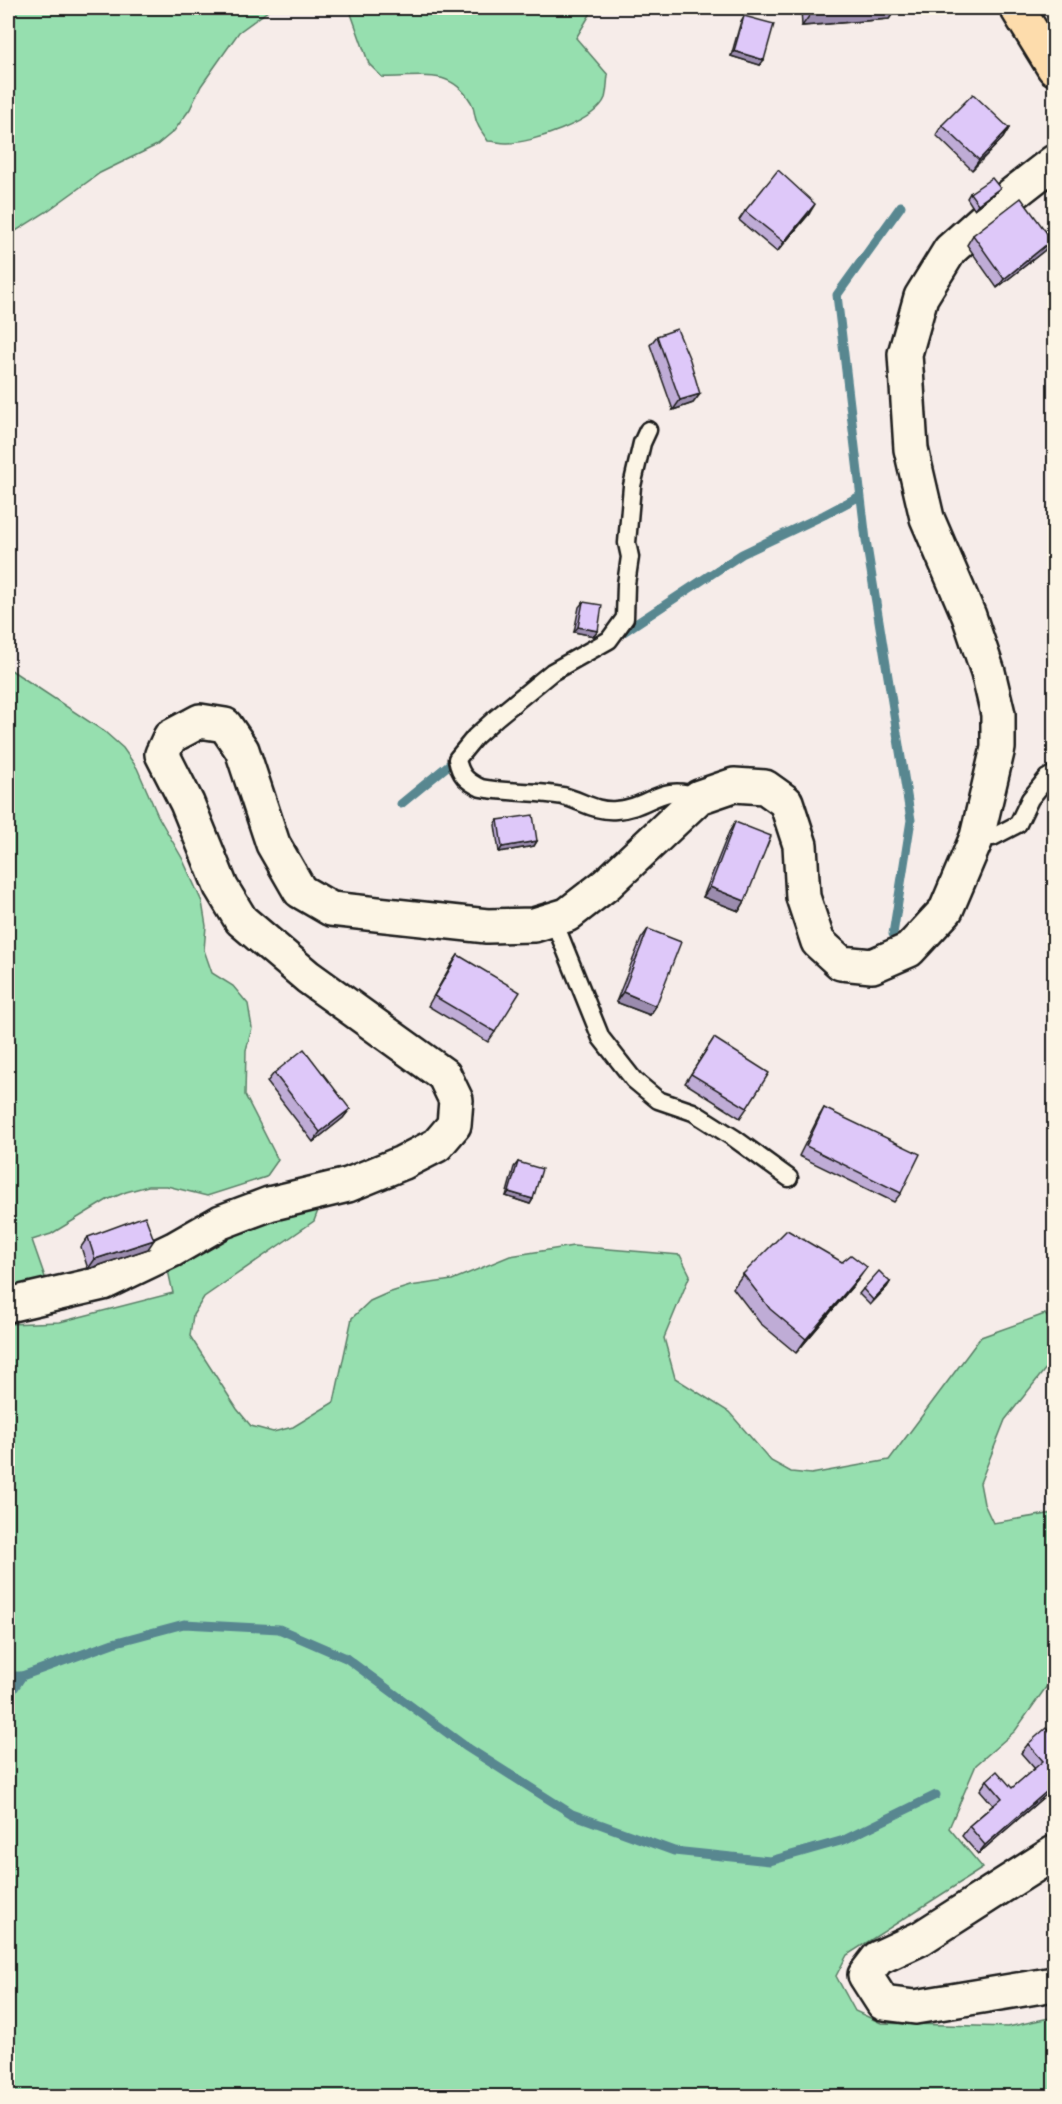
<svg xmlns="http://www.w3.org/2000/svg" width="1062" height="2104" viewBox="0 0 1062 2104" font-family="'Shantell Sans',sans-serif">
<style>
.green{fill:#96dfaf;stroke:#597e66;stroke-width:1.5}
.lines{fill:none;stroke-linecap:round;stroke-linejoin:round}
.stream{stroke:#588790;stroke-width:9}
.service-casing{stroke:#1c1c1c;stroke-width:21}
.minor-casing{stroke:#1c1c1c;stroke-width:38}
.tertiary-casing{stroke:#1c1c1c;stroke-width:38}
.primary-casing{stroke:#1c1c1c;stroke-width:38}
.service{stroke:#fcf5e5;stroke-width:16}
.minor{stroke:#fcf5e5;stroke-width:33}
.tertiary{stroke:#fcf5e5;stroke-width:33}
.primary{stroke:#fddcac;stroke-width:33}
.wall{fill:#bfacd6;stroke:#1c1c1c;stroke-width:1.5}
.shaded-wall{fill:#9b8cae;stroke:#1c1c1c;stroke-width:1.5}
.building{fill:#dec8f9;stroke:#1c1c1c;stroke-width:1.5}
</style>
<rect width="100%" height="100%" fill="#f6ece9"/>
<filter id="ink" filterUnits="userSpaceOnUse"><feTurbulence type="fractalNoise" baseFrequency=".0167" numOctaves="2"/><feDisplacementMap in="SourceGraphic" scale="12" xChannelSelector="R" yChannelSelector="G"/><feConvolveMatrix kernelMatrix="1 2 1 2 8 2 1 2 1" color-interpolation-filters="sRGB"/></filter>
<g filter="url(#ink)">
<g class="green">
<path d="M8 8H272L239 32 201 86 190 109 174 131 157 145 100 173 46 212 8 236Z"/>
<path d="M349 8H594L576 38 608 75C607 82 607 91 605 98 596 121 530 144 506 143 500 143 494 141 488 141 485 136 480 130 478 125 474 118 475 109 471 102 448 65 418 79 382 77L369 64Z"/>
<path d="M8 668 105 732 123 748 137 768 158 816 182 858 202 902 206 926 204 950 212 973 233 986 248 1004 252 1028 246 1050 245 1095 278 1160 266 1177 207 1196 167 1186H148L126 1192 107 1200 51 1234 32 1240 46 1280 8 1292Z"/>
<path d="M319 1208 314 1221 204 1297 193 1315 190 1336 237 1409 251 1426 273 1432 293 1427 334 1402 352 1318 370 1301 388 1293 410 1286 452 1280 510 1256 573 1246 680 1255 690 1275 664 1338 675 1378 729 1412 771 1461 791 1472 811 1474 889 1460 981 1337 1045 1314 1054 1326V1358L1005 1420 980 1483 984 1504 993 1523 1054 1513V1676L1015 1731 976 1765 949 1828 983 1868 847 1955 836 1976 855 2011 881 2023 1008 2027 1054 2017V2096H8V1324L60 1322 173 1293 167 1266 275 1214Z"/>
</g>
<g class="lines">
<g class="stream">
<path d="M619 635 742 554 824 515 860 496"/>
<path d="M401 804 457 758"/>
<path d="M893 934 911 820 866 540 837 295 901 206"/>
<path d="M8 1676H22"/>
<path d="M8 1697 22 1676 113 1643 184 1624 279 1629 346 1658 465 1746 572 1814 674 1851 770 1861 844 1840 936 1795"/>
</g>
<g class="service-casing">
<g id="service">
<path d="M648 430 642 443 632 486 627 543 630 557 626 584 625 618 609 640 552 672 496 718 475 737 457 759C460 775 466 781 481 788 508 793 536 791 563 796 582 801 596 812 616 810 650 808 661 782 699 797"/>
<path d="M977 837H993L1018 824 1030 799 1047 778 1054 774"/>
<path d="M553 919 601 1038 634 1080 658 1100 693 1112 734 1138 789 1178"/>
</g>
</g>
<g class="minor-casing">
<path id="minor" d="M8 1305 103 1283 174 1249 221 1222 269 1204 348 1185 402 1163 437 1145 454 1125 456 1100 444 1075 308 977 241 920 221 887 187 803 162 754 170 737 200 721 225 725 242 750 273 844 300 891 331 909 487 926 534 925 567 915 607 884 699 797 734 785 765 787 786 802 800 845 803 897 818 942 841 963 872 966 909 950 946 910 977 837 998 748V714L988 672 969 616 927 518 911 449 905 354 921 297 950 250 1009 197 1054 162"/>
</g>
<g class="tertiary-casing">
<path id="tertiary" d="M1054 1853 921 1938 878 1958 865 1975 883 2003 915 2007 1054 1984"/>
</g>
<g class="primary-casing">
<path id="primary" d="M1017 8 1054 68"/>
</g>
<use href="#service" class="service"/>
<use href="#minor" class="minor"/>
<use href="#tertiary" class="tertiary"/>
<use href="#primary" class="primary"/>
</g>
<g class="wall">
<path d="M801 8H897L889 19 802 26Z"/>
<path d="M744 16 760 65 731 56 741 21Z"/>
<path d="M942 125 1009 128 1003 138 972 170 936 135Z"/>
<path d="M1000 188 996 192 974 209 967 198 970 193Z"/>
<path d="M745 211 809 214 777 252 739 220Z"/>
<path d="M973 235 1045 250 997 288 967 245Z"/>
<path d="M657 336 700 394 693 403 673 410 650 345Z"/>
<path d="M583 602 598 631 594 636 574 632 579 607Z"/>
<path d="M498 820 537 841 534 846 499 852 495 825Z"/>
<path d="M735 822 745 901 739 911 703 897 729 832Z"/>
<path d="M648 929 656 1006 650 1015 616 1002 641 939Z"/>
<path d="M458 955 495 1032 488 1042 428 1006 451 965Z"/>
<path d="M714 1038 747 1108 740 1118 685 1083Z"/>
<path d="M274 1073 350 1109 343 1118 313 1142 267 1082Z"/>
<path d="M824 1108 901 1193 894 1202 799 1156 818 1118Z"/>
<path d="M518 1162 533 1199 530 1204 506 1196 514 1167Z"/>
<path d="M88 1237 148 1249 88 1269 81 1247Z"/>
<path d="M743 1274 857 1281 796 1353 760 1323 733 1288Z"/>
<path d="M890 1282 887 1287 870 1305 859 1294 863 1289Z"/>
<path d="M1054 1738V1788L978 1854 962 1836 969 1826 993 1805 980 1790 987 1780 1012 1788 1035 1769 1021 1753 1028 1744Z"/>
</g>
<g class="shaded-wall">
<path d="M871 8H897L889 19 802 26 812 12Z"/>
<path d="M734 51 764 60 760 65 731 56Z"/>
<path d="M1009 128 1003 138 972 170 979 160Z"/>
<path d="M1000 188 996 192 974 209 978 204Z"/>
<path d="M815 204 809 214 777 252 784 242Z"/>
<path d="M1052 240 1045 250 997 288 1004 279Z"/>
<path d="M700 394 693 403 673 410 680 400Z"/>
<path d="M578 627 598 631 594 636 574 632Z"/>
<path d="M537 841 534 846 499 852 502 847Z"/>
<path d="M710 887 745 901 739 911 703 897Z"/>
<path d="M623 992 656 1006 650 1015 616 1002Z"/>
<path d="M350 1109 343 1118 313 1142 320 1132Z"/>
<path d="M509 1192 533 1199 530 1204 506 1196Z"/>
<path d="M154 1240 148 1249 88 1269 95 1259Z"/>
<path d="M867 1267 857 1281 796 1353 806 1339Z"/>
<path d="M890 1282 887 1287 870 1305 873 1300Z"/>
<path d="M1054 1785V1788L978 1854 985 1845Z"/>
</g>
<g class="building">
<path d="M812 8H871L812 12Z"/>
<path d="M744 16 774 24 764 60 734 51Z"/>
<path d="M973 94 1009 128 979 160 942 125Z"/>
<path d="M778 170 815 204 784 242 745 211Z"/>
<path d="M992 178 1000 188 978 204 970 193Z"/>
<path d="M1021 198 1052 240 1004 279 973 235Z"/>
<path d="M677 329 690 360 700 394 680 400 657 336Z"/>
<path d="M583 602 602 605 598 631 578 627Z"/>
<path d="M533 815 537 841 502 847 498 820Z"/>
<path d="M735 822 771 836 745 901 710 887Z"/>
<path d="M648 929 681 942 656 1006 623 992Z"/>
<path d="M458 955 520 992 495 1032 434 996Z"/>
<path d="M714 1038 769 1073 747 1108 691 1074Z"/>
<path d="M304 1049 350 1109 320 1132 274 1073Z"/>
<path d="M824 1108 920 1154 901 1193 806 1146Z"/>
<path d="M518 1162 542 1169 533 1199 509 1192Z"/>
<path d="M145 1216 154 1240 95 1259 88 1237Z"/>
<path d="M787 1230 842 1262 851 1255 867 1267 806 1339 770 1309 743 1274Z"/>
<path d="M879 1271 890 1282 873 1300 863 1289Z"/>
<path d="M1046 1728 1054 1738V1785L985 1845 969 1826 1002 1798 987 1780 997 1771 1012 1788 1043 1761 1028 1744Z"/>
</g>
</g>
<rect width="1062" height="2104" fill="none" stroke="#fcf5e5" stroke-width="30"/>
<rect x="15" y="15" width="1032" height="2074" fill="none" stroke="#1c1c1c" stroke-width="2" filter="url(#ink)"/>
</svg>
